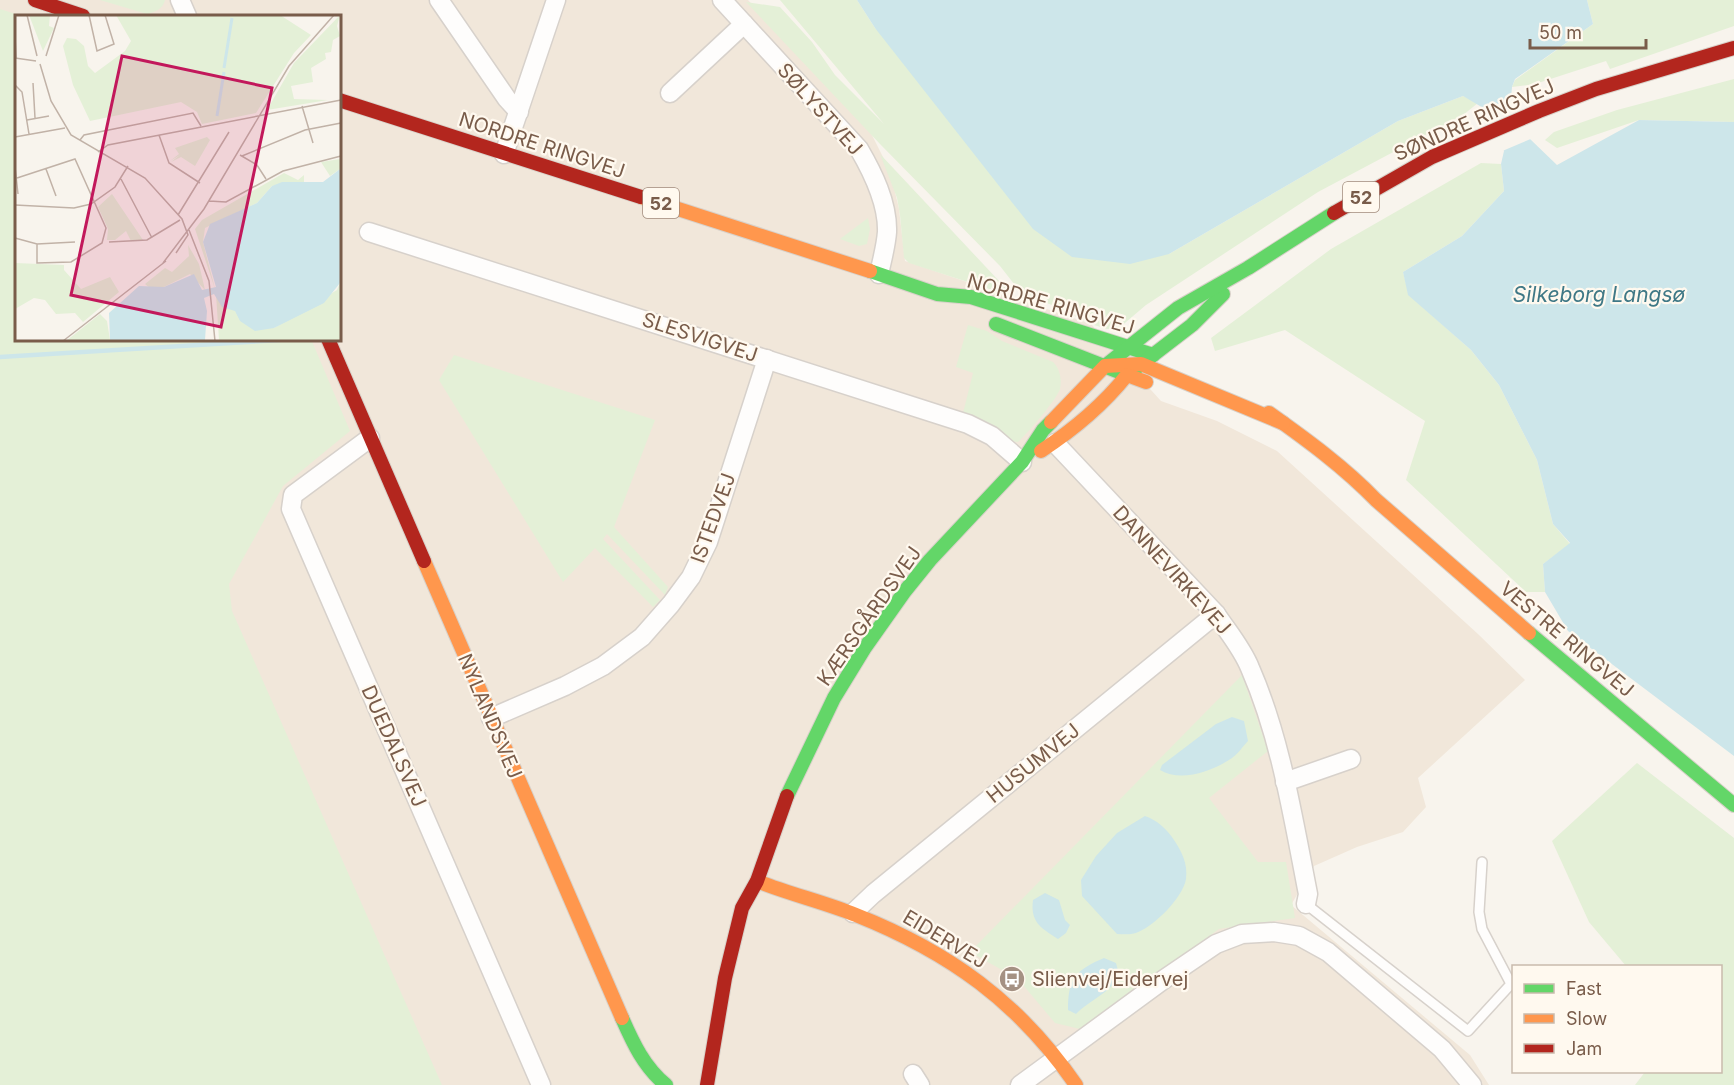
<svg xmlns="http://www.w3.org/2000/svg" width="1734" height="1085" viewBox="0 0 1734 1085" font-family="Inter,sans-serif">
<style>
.residential{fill:#f1e7da;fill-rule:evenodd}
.green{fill:#e4f0d7}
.water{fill:#cde6ea}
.pier{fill:#f8f4ed}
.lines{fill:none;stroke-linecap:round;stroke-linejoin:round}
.stream{stroke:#cde6ea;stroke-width:4.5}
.lane-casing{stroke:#d7d1cb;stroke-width:12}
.street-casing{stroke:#d7d1cb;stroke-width:21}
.fast-casing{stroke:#d8d1c9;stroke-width:16}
.slow-casing{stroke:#d8d1c9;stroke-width:16}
.jam-casing{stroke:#d8d1c9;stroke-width:16}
.lane{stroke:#fefdfc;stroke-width:9}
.street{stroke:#fefdfc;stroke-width:18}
.fast{stroke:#63d668;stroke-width:14}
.slow{stroke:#ff974d;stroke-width:14}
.jam{stroke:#b3261e;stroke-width:14}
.labels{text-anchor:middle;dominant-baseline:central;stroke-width:4.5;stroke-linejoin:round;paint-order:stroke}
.shield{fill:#fff9ef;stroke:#a18b7c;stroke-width:1.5}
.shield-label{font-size:18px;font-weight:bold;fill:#795c4a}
.street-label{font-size:20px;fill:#795c4a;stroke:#fff9ef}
.poi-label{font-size:20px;fill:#795c4a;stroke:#fff9ef;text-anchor:start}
.water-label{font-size:21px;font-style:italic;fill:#3f7886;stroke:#fff9ef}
.inset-river{fill:none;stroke:#cde6ea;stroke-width:3}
.inset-road{fill:none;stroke:#c1b2a7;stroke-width:1.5}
.view{fill:#c2185b;fill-opacity:0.15;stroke:#c2185b;stroke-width:3}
.inset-edge{fill:none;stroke:#795c4a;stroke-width:3}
</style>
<rect width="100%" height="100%" fill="#f8f4ed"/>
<path class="residential" d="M0 0H748L870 131 890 171 899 209 905 261 1091 324 1161 401 1217 421 1277 451 1478 634 1525 680 1418 778 1426 807 1403 832 1357 847 1314 866 1291 905 1470 1055 1489 1085H0ZM16 16H339V339H16Z"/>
<g class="green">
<path d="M100 0H165C163 9 155 12 147 14Z"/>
<path d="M780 0H857L875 28 1169 254 1398 121 1463 96 1478 103 1463 115 1318 192 1146 305 1119 328 1107 329 1091 324 1052 305 1022 294 1000 266 880 144 746 2 780 7 812 42 835 75 884 124Z"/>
<path d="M1587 0H1734V26L1610 69 1606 61 1535 84 1512 87 1515 80 1593 24Z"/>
<path d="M0 9 22 16H16V339H311L350 431 283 486 229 584 232 611 442 1085H0Z"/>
<path d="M1734 79V122L1639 120 1557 148 1545 140 1554 132 1617 110Z"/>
<path d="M880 154 1014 297 909 263 904 258 900 215 897 198Z"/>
<path d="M1481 163 1501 164 1504 191 1462 236 1403 272 1409 295 1471 350 1499 385 1537 460 1553 524 1570 544 1543 564 1545 592H1526L1406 480 1425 421 1285 330 1215 351 1211 338 1331 249Z"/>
<path d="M868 218 870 229 867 244 859 246 840 239Z"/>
<path d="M968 325 987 331 1002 341 1053 362C1060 369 1062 379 1060 389 1057 399 1027 434 1018 442L1011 441 985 422 963 413 973 373 956 367Z"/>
<path d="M454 355 655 420 614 527 668 587 665 595 607 534 603 539 660 600 653 607 595 548 563 582 439 380Z"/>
<path d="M1242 675 1268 751 1209 798 1258 862H1286L1295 918 1219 929 1080 1029 1055 1023 1018 979 970 952Z"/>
<path d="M1637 763 1734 838V1085H1635L1645 1072H1720V966H1626L1589 922 1552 841Z"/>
</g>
<g class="water">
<path d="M857 0H1587L1593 24 1515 79 1512 87 1511 98 1530 139 1557 165 1639 120 1734 122V756L1568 631 1545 592 1543 564 1570 543 1553 524 1537 460 1499 385 1471 350 1408 295 1403 272 1462 236 1504 191 1501 164 1504 151 1485 109 1463 96 1398 121 1169 254 1130 264 1072 257 1033 229 875 28Z"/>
<path d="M1232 717 1244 721 1248 741C1243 746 1238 754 1232 758 1213 771 1181 783 1160 770L1162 765 1216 724Z"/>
<path d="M1145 816C1157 820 1167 829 1174 840 1182 852 1188 864 1186 879 1183 898 1153 927 1136 933 1130 935 1123 934 1117 934L1082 896 1081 880 1096 856 1117 833Z"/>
<path d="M1045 893 1059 900 1065 920 1070 925 1066 933 1058 939C1041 928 1030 922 1033 900Z"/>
<path d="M1104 958 1116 963 1119 974C1113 992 1089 1000 1076 1014L1068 1010C1068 978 1076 970 1104 958Z"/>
</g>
<path class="pier" d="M1514 97 1533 138 1500 152 1483 111Z"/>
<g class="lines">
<path class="stream" d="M0 357 280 340"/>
<g class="lane-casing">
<path id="lane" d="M1306 904 1468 1031 1511 984 1482 929 1479 912 1482 862"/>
</g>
<g class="street-casing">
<g id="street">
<path d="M180 0 187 16"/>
<path d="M439 0 507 99 519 112"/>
<path d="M722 0 859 149C873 173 888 203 887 232 886 246 882 260 879 274"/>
<path d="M670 93 744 24"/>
<path d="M504 154 556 0"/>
<path d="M369 232 968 424 992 436 1022 462"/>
<path d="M370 438 293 495 291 509 541 1085"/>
<path d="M1055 443 1216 614C1228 632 1242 648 1250 668 1281 739 1293 818 1308 894L1306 904"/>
<path d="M491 718 565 686 603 666 642 637 671 604 691 577 708 542 767 359"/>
<path d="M1285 782 1351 759"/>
<path d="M853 913 873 894 1216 614"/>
<path d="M913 1074 920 1085"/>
<path d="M1020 1085 1163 980 1216 944 1242 934 1274 932 1299 936 1328 952 1442 1049 1472 1085"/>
</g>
</g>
<g class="fast-casing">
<g id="fast">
<path d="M870 271 937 294 971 297 1153 355"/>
<path d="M996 324 1127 375 1192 325 1223 294"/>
<path d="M1105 366 1178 308 1248 268 1334 213"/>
<path d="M1529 633 1734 805"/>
<path d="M787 796 834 698 864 649 905 591 930 560 1022 462 1043 430 1051 422"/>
<path d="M622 1018C633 1043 644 1067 666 1085"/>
</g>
</g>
<g class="slow-casing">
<g id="slow">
<path d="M641 197 870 271"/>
<path d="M1269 413C1307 440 1344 467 1376 500L1529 633"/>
<path d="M1051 422 1105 366 1141 364 1283 423"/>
<path d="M1041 451C1073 430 1103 405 1127 375L1146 382"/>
<path d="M424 561 622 1018"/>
<path d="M757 881C789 894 824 902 856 915 949 952 1019 1002 1076 1085"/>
</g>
</g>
<g class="jam-casing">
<g id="jam">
<path d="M35 0 83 16"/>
<path d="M339 100 641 197"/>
<path d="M1334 213 1432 157 1539 111 1596 89 1734 48"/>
<path d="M328 339 424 561"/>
<path d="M707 1085 725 978 742 908 757 881 787 796"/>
</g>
</g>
<use href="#lane" class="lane"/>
<use href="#street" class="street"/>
<use href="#fast" class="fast"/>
<use href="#slow" class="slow"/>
<use href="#jam" class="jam"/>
</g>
<defs>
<g id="bus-disc" transform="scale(1.35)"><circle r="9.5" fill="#a59183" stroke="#fff9ef"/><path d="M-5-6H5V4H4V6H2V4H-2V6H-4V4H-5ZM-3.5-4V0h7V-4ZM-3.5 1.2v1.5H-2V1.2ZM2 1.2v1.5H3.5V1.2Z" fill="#fff"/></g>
</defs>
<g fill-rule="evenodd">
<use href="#bus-disc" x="1012" y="979"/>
</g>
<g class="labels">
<g class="shield">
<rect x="1343" y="182" width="36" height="30" rx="4.5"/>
<rect x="643" y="188" width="36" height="30" rx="4.5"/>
</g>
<g class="shield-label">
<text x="1361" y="197">52</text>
<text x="661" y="203">52</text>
</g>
<g class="street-label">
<text transform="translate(820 109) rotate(48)">SØLYSTVEJ</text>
<text transform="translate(1474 120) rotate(-24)">SØNDRE RINGVEJ</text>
<text transform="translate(542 145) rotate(18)">NORDRE RINGVEJ</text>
<text transform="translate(1051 304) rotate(16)">NORDRE RINGVEJ</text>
<text transform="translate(700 337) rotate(18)">SLESVIGVEJ</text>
<text transform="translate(713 518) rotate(-70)">ISTEDVEJ</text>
<text transform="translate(1172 570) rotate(48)">DANNEVIRKEVEJ</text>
<text transform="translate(869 616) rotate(-55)">KÆRSGÅRDSVEJ</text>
<text transform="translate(1567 639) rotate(40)">VESTRE RINGVEJ</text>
<text transform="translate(490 716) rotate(67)">NYLANDSVEJ</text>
<text transform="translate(394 746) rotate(66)">DUEDALSVEJ</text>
<text transform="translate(1033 763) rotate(-39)">HUSUMVEJ</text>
<text transform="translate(945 939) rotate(31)">EIDERVEJ</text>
</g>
<g class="poi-label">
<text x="1032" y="979">Slienvej/Eidervej</text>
</g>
<g class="water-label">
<text x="1599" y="294">Silkeborg Langsø</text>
</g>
</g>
<g transform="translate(15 15)">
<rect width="326" height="326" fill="#f8f4ed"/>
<path d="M14 0H35L34 11 39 13 28 36ZM101 0H265L296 20 279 38 241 98 187 109 182 97 166 87 75 106 58 70 48 31 52 23 61 24 69 31 73 51 80 58 110 36 116 26ZM325 0 322 11 325 21 318 25 316 37 310 38 311 44 296 53 298 67 276 71 279 84 313 85 252 95 279 48ZM192 122 195 125 180 151 166 142 156 147 165 140 155 146 164 139 160 133ZM325 144V154L315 161 306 147ZM269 158 283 165 289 160V167L257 171 242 188 190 213 188 227 200 274 180 214 187 205ZM97 179 128 225 116 226 111 216 100 225H92L93 214 83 192ZM173 230 184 249 190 275 175 259 149 272 136 274 130 269 150 253 157 257 174 241ZM0 248 49 250V255L66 274 95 262 104 277 68 307 60 298 41 299 30 285 19 283 0 294ZM325 268V325H204L201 279 221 296 259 313 322 275ZM85 299 92 306 95 325 51 326Z" fill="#e4f0d7"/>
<path d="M325 154V268L309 288 259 313 240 316 225 306 220 296 207 292 199 279 189 283 192 296 190 325H95L94 298 124 271 149 272 179 259 187 275 201 272 188 227 195 209 242 188 257 171 267 167H308Z" fill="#cde6ea"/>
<path class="inset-river" d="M209 53 217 3M202 101 209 57"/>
<path class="inset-road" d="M12 0 22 41M74 0 82 36 99 29 90 0M0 21 1 43M31 41 44 0M0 43 21 46M25 49 36 86 56 120 130 163 167 204 173 220 161 238M18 68 20 103M0 70 7 77 14 119M287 91 298 128M12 105 34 101M144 120 154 148 185 168M0 122 50 113M65 125 69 120 178 98 186 111M83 137 93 130 326 85M225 140 242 150 251 164M227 141 290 115 326 108M0 152 3 179M31 154 41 181M2 163 60 144 91 213 87 228 56 247 22 248V229M106 164 137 223M194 186 211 187 268 156 326 141M0 190 59 193 76 189 100 172 113 151M163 200 214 117M174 215 194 266 200 326M0 223 22 229 60 227M94 227 132 225 165 205M148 248 189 194 274 51 319 0M48 326 151 246"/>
<path class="view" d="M107 41 257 73 206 312 56 280Z"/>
<rect width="326" height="326" class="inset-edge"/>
</g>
<rect x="1512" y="965" width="210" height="108" fill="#fff9ef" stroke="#c9baad" stroke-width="1.5"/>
<rect x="1524" y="984" width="30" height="9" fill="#63d668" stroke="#c9baad" stroke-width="1.5"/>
<text x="1566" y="995" font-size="18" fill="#795c4a">Fast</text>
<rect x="1524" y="1014" width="30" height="9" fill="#ff974d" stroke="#c9baad" stroke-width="1.5"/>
<text x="1566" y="1025" font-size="18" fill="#795c4a">Slow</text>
<rect x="1524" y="1044" width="30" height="9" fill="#b3261e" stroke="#c9baad" stroke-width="1.5"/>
<text x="1566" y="1055" font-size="18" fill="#795c4a">Jam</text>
<path d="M1530 39v9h116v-9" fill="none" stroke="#795c4a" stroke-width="3"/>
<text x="1539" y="39" font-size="18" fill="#795c4a" stroke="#fff9ef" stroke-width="4.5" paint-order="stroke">50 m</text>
</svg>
